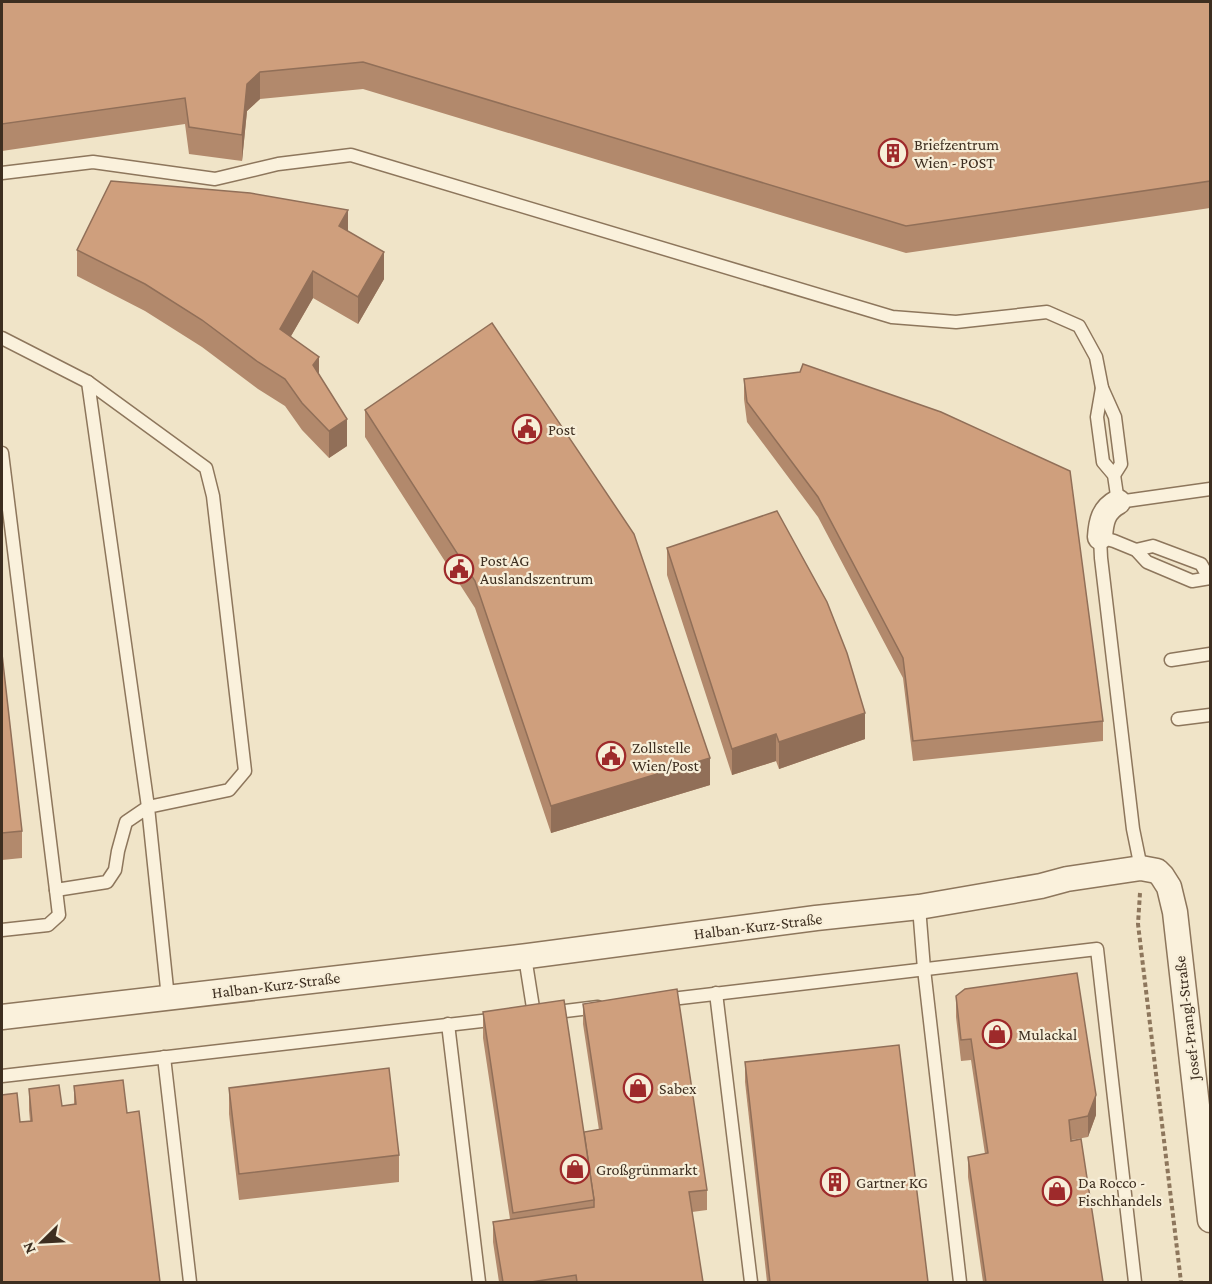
<svg xmlns="http://www.w3.org/2000/svg" width="1212" height="1284" viewBox="0 0 1212 1284" font-family="'Crimson Pro',serif">
<style>
.lines{fill:none;stroke-linecap:round;stroke-linejoin:round}
.service-casing{stroke:#8d765c;stroke-width:15}
.minor-casing{stroke:#8d765c;stroke-width:27}
.path{stroke:#8d765c;stroke-width:4;stroke-dasharray:4.5 3;stroke-linecap:butt}
.service{stroke:#faf1dc;stroke-width:12}
.minor{stroke:#faf1dc;stroke-width:24}
.wall{fill:#b2896c}
.shaded-wall{fill:#916f58}
.building{fill:#cf9f7d;stroke:#916f58;stroke-width:1.5}
.labels{text-anchor:middle;dominant-baseline:central;stroke-width:4.5;stroke-linejoin:round;paint-order:stroke}
.poi-label{font-size:16px;fill:#3d2e20;stroke:#f7eed8;text-anchor:start}
.street-label{font-size:16px;fill:#3d2e20;stroke:#f7eed8}
</style>
<rect width="100%" height="100%" fill="#f0e4c8"/>
<g class="lines">
<g class="service-casing">
<g id="service">
<path d="M2 173 93 162 215 179 278 164 351 155 892 317 956 322 1047 312 1079 326 1096 357 1102 388 1115 417 1121 464 1114 475"/>
<path d="M2 338 88 382"/>
<path d="M1102 388 1097 417 1103 462 1114 475 1118 502 1210 489"/>
<path d="M2 453 56 890 107 882 115 870 118 851 126 822 148 807 229 790 245 771 213 496 206 468 88 382 148 807 168 998"/>
<path d="M1136 550 1153 546 1201 564 1209 578"/>
<path d="M1171 660 1210 654"/>
<path d="M1178 719 1210 715"/>
<path d="M1141 868 1133 829 1101 558 1100 537 1114 541 1136 550 1147 562 1192 581 1210 578"/>
<path d="M919 907 924 969 960 1282"/>
<path d="M2 930 48 925 59 915 56 890"/>
<path d="M525 957 534 1014"/>
<path d="M716 993 751 1282"/>
<path d="M663 1000 1097 949 1135 1282"/>
<path d="M549 1013 598 1007"/>
<path d="M448 1024 479 1282"/>
<path d="M164 1057 190 1282"/>
<path d="M2 1076 499 1019"/>
</g>
</g>
<g class="minor-casing">
<g id="minor">
<path d="M1100 537C1101 522 1103 510 1118 502"/>
<path d="M2 1017 528 956 816 918 919 907 1041 886 1067 879 1141 868 1157 871 1162 876 1169 887 1175 912 1210 1220"/>
</g>
</g>
<path class="path" d="M1140 893 1138 924 1181 1282"/>
<use href="#service" class="service"/>
<use href="#minor" class="minor"/>
</g>
<g class="wall">
<path d="M2 2H1210V208L906 253 363 89 260 99 247 111 242 161 189 154 185 124 2 151Z"/>
<path d="M348 231 384 279 358 324 313 298 291 336 319 374 347 446 329 458 302 430 285 406 258 389 202 347 145 311 77 276V250Z"/>
<path d="M744 379 1103 721V741L913 761 903 678 818 517 747 422 744 399Z"/>
<path d="M365 410 710 785 551 833 475 608 365 437Z"/>
<path d="M667 548 865 739 779 769 776 761 732 775 667 575Z"/>
<path d="M2 654 22 831V858L2 860Z"/>
<path d="M956 996 1096 1115 1088 1137 1071 1140 1103 1282H983L968 1177V1157L985 1154 971 1060 961 1061 956 1017Z"/>
<path d="M583 1004 707 1190V1210L692 1212 703 1282H499L493 1242V1222L510 1219 483 1038V1012L584 1132 599 1130 583 1024Z"/>
<path d="M745 1062 928 1282H767L745 1082Z"/>
<path d="M74 1086 127 1113 160 1282 20 1122 30 1121 29 1110V1089L62 1106 74 1105Z"/>
<path d="M229 1088 399 1155V1182L239 1200 229 1114Z"/>
</g>
<g class="shaded-wall">
<path d="M260 72V99L247 111 242 161V135L247 84Z"/>
<path d="M348 210V237L339 226Z"/>
<path d="M384 252V279L358 324V297Z"/>
<path d="M313 271V298L280 355V329Z"/>
<path d="M319 357V384L313 365Z"/>
<path d="M347 419V446L329 458V431Z"/>
<path d="M865 713V739L779 769V742Z"/>
<path d="M776 734V761L732 775V749Z"/>
<path d="M710 758V785L551 833V806Z"/>
<path d="M1096 1095V1115L1088 1137V1116Z"/>
</g>
<g class="building">
<path d="M2 2H1210V181L906 226 363 62 260 72 247 84 242 135 189 127 185 98 2 124Z"/>
<path d="M111 181 250 193 348 210 339 226 384 252 358 297 313 271 280 329 319 357 313 365 347 419 329 431 302 403 285 379 258 362 202 320 145 284 77 250Z"/>
<path d="M492 323 634 534 710 758 551 806 475 581 365 410Z"/>
<path d="M803 364 941 412 1070 471 1103 721 913 741 903 658 818 497 747 402 744 379 800 372Z"/>
<path d="M777 511 827 602 847 653 865 713 779 742 776 734 732 749 667 548Z"/>
<path d="M2 654 22 831 2 833Z"/>
<path d="M1077 973 1096 1095 1088 1116 1069 1120 1071 1141 1081 1139 1103 1282H986L968 1157 988 1153 971 1039 961 1040 956 996 965 989Z"/>
<path d="M677 989 707 1190 689 1192 703 1282H577L576 1275 531 1282H503L493 1222 594 1207V1200L584 1132 602 1129 583 1004Z"/>
<path d="M564 1000 594 1200 513 1213 483 1012Z"/>
<path d="M899 1045 928 1282H770L745 1062Z"/>
<path d="M389 1068 399 1155 239 1174 229 1088Z"/>
<path d="M123 1080 127 1113 139 1111 160 1282H2V1095L17 1093 20 1122 32 1121 29 1089 59 1085 62 1106 76 1104 74 1086Z"/>
</g>
<defs>
<g id="building-ring" transform="scale(1.5)"><circle r="9.5" fill="#f7eed8" stroke="#9e2a2b" stroke-width="1.5"/><path d="M-4-6H4V6H1V3H-1V6H-4ZM-2.5-4.3h1.7v1.8h-1.7ZM.8-4.3h1.7v1.8H.8ZM-2.5-1h1.7V.8h-1.7ZM.8-1h1.7V.8H.8Z" fill="#9e2a2b"/></g>
<g id="civic-ring" transform="scale(1.5)"><circle r="9.5" fill="#f7eed8" stroke="#9e2a2b" stroke-width="1.5"/><path d="M-.6-6.5H3V-4.5H.6V-3L4-1V1h2V6H-6V1h2V-1L-.6-3ZM-1.2 2.5V6h2.4V2.5Z" fill="#9e2a2b"/></g>
<g id="shop-ring" transform="scale(1.5)"><circle r="9.5" fill="#f7eed8" stroke="#9e2a2b" stroke-width="1.5"/><path d="M-5-2.5h2.3a2.7 3.5 0 0 1 5.4 0H5L5.5 6h-11ZM-1.5-2.5h3a1.5 2.3 0 0 0-3 0Z" fill="#9e2a2b"/></g>
</defs>
<g fill-rule="evenodd">
<use href="#building-ring" x="893" y="153"/>
<use href="#civic-ring" x="527" y="429"/>
<use href="#civic-ring" x="459" y="569"/>
<use href="#civic-ring" x="611" y="756"/>
<use href="#shop-ring" x="997" y="1034"/>
<use href="#shop-ring" x="638" y="1088"/>
<use href="#shop-ring" x="575" y="1169"/>
<use href="#building-ring" x="835" y="1182"/>
<use href="#shop-ring" x="1057" y="1191"/>
</g>
<g class="labels">
<g class="poi-label">
<text x="914" y="144">Briefzentrum<tspan x="914" dy="18">Wien - POST</tspan></text>
<text x="548" y="429">Post</text>
<text x="480" y="560">Post AG<tspan x="480" dy="18">Auslandszentrum</tspan></text>
<text x="632" y="747">Zollstelle<tspan x="632" dy="18">Wien/Post</tspan></text>
<text x="1018" y="1034">Mulackal</text>
<text x="659" y="1088">Sabex</text>
<text x="596" y="1169">Großgrünmarkt</text>
<text x="856" y="1182">Gartner KG</text>
<text x="1078" y="1182">Da Rocco -<tspan x="1078" dy="18">Fischhandels</tspan></text>
</g>
<g class="street-label">
<text transform="translate(758 926) rotate(-7)">Halban-Kurz-Straße</text>
<text transform="translate(276 985) rotate(-7)">Halban-Kurz-Straße</text>
<text transform="translate(1187 1018) rotate(-97)">Josef-Prangl-Straße</text>
</g>
</g>
<rect width="1212" height="1284" fill="none" stroke="#3d2e20" stroke-width="6"/>
<g transform="translate(42 1242) rotate(246)" stroke="#f7eed8" stroke-width="4.5" paint-order="stroke">
<path d="M0-4.5L10 22L0 15L-10 22Z" fill="#3d2e20"/>
<text y="-9" font-size="16" font-weight="bold" text-anchor="middle" fill="#3d2e20">N</text>
</g>
</svg>
